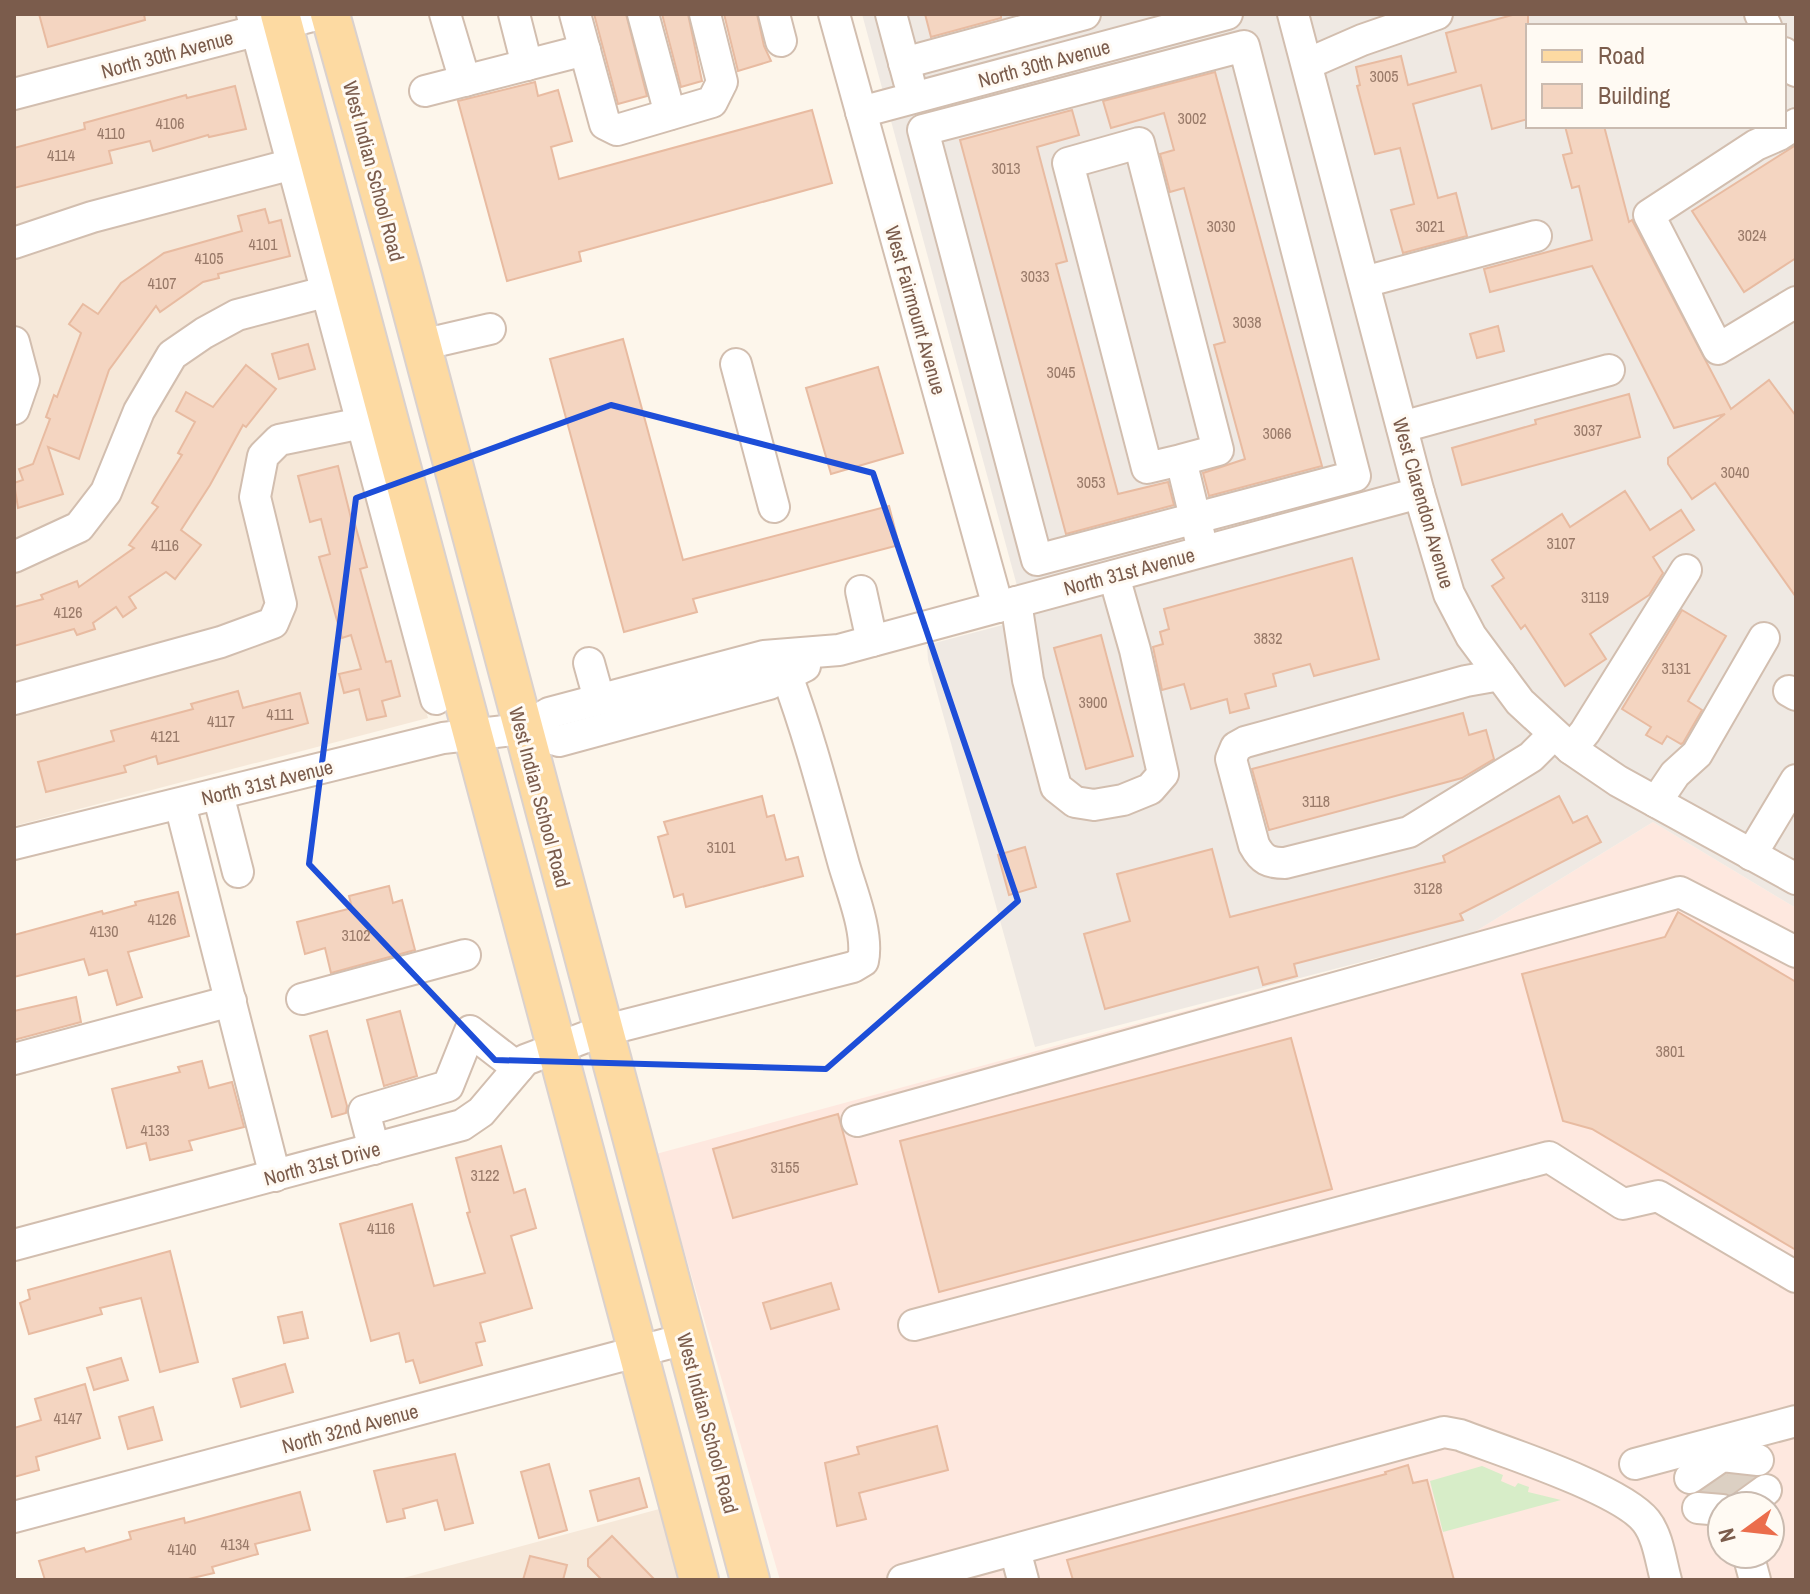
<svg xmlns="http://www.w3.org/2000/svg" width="1810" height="1594" viewBox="0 0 1810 1594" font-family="'Archivo Narrow',sans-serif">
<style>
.residential{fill:#f6e8d9}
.commercial{fill:#fee8df;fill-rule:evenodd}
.industrial{fill:#efe9e3;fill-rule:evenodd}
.green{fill:#d7edc8}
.building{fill:#f4d5c1;stroke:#e8bba1;stroke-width:2}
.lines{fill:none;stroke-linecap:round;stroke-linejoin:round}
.minor-tunnel{stroke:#dcd0c3;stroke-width:30;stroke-dasharray:30 15;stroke-linecap:butt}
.minor-casing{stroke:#d2beaf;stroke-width:34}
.major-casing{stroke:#dad1cd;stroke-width:42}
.minor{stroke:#fff;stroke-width:30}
.major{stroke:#fddaa2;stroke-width:38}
.marked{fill:none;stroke:#1d4ed8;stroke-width:6;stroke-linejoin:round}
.labels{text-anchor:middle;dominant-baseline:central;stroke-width:6;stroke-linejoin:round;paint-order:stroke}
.number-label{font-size:16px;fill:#997a69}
.street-label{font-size:20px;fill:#7b5c4c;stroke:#fffaf3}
</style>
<rect width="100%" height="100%" fill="#fdf6eb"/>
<g class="residential">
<path d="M14 14H240L428 718 14 826Z"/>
<path d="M663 1508 681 1580H396Z"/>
</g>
<path class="commercial" d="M1653 822 1796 908V1580H780L656 1154 1473 933ZM1722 1506H1770V1554H1722Z"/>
<path class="industrial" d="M862 14H1796V908L1653 822 1473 933 1035 1047 928 660 927 645 1026 619ZM1528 26H1784V126H1528Z"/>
<path class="green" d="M1482 1466 1503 1475 1501 1481 1515 1487 1518 1483 1529 1487 1528 1492 1561 1500 1443 1532 1430 1481Z"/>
<g class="building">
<path d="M39 14H144L145 20 48 47Z"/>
<path d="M594 14H626L647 96 618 104Z"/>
<path d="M662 14H688L702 81 681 87Z"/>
<path d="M724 14H757L764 46 771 61 738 71Z"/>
<path d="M925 14H1001V18L931 37Z"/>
<path d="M1516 14H1528V119L1492 129 1481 85 1413 104 1438 198 1456 193 1467 236 1403 253 1391 210 1414 204 1400 148 1375 154 1357 86 1360 85 1356 67 1401 56 1408 85 1456 72 1446 33Z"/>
<path d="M1215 72 1322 466 1209 496 1203 473 1245 459 1214 345 1225 342 1184 188 1170 192 1160 154 1174 150 1164 113 1111 128 1103 101Z"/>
<path d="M535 82 538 96 558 90 572 141 551 147 559 179 812 110 832 183 579 252 581 261 507 281 458 101Z"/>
<path d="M235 86 246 129 209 137 208 135 153 151 150 141 109 151 112 163 14 188V148L85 129 84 123 186 95 187 98Z"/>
<path d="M1072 110 1079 135 1037 147 1067 261 1056 264 1118 494 1168 482 1174 505 1066 534 960 140Z"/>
<path d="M1565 126H1604L1629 222 1632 220 1731 409 1769 380 1796 416V597L1715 483 1692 499 1668 464V458L1725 414 1674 428 1592 266 1490 292 1484 269 1592 240 1579 186 1572 188 1563 155 1572 153Z"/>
<path d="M1796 145V258L1744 292 1692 211Z"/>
<path d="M265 209 269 223 281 220 290 256 218 274 219 278 203 282 160 312 156 306 109 370 79 459 48 447 63 494 18 508 14 483 23 480 19 469 33 464 50 419 46 417 54 395 57 397 81 333 69 324 83 304 98 314 121 283 164 253 242 231 238 216Z"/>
<path d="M1498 326 1504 351 1477 358 1470 334Z"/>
<path d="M623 339 683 560 889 506 899 545 693 599 697 612 624 632 550 359Z"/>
<path d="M308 344 315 369 279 379 272 354Z"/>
<path d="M246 365 276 389 246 427 243 425 210 485 181 530 201 545 175 579 166 572 129 597 136 608 123 617 116 607 93 623 95 629 77 635 74 629 14 646V607L43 599 41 595 77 581 79 587 134 548 129 545 158 507 152 503 182 455 178 453 195 422 176 411 186 392 213 407Z"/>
<path d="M878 367 903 453 831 474 806 388Z"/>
<path d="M1629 394 1640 437 1462 485 1452 448 1536 424 1535 420Z"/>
<path d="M338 466 352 522 354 521 367 567 360 569 386 662 391 661 400 696 382 701 386 716 367 720 359 689 344 693 339 674 361 669 351 635 342 638 319 557 330 554 321 519 310 522 298 476Z"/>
<path d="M1625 491 1650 530 1681 510 1694 530 1653 557 1663 573 1649 595 1590 634 1606 659 1565 686 1525 625 1521 629 1492 586 1504 578 1492 560 1562 514 1570 527Z"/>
<path d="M1352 558 1379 659 1314 676 1310 664 1273 674 1276 686 1245 694 1249 708 1230 713 1227 699 1191 709 1184 684 1162 690 1153 647 1163 644 1160 632 1169 629 1164 609Z"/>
<path d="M1682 610 1726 636 1688 701 1702 710 1683 743 1681 744 1667 736 1662 744 1646 735 1651 727 1622 709Z"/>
<path d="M1101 635 1133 756 1086 769 1054 648Z"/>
<path d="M238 691 243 708 300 693 308 723 158 764 156 756 124 766 126 772 46 792 38 762 114 741 111 731 193 709 191 704Z"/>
<path d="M1463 713 1469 735 1486 730 1494 759 1462 778 1269 830 1252 769Z"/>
<path d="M762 796 767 817 774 815 786 860 798 857 803 876 686 907 683 894 674 897 658 837 668 834 664 822Z"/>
<path d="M1559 796 1573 823 1587 816 1601 842 1460 914 1463 920 1294 964 1297 976 1263 985 1258 967 1105 1009 1084 934 1130 921 1117 874 1212 849 1230 917 1445 862 1443 856Z"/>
<path d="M1025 847 1036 887 1009 895 998 855Z"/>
<path d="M389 886 393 903 402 900 415 950 331 973 325 948 305 954 297 922 352 908 349 896Z"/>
<path d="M178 892 189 936 128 952 142 997 117 1005 107 970 89 975 84 959 14 977V935L102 911 103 914 136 905 135 902Z"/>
<path d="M1678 912 1796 982V1250L1592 1129 1563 1121 1522 974 1665 937Z"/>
<path d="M76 997 81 1022 14 1040V1011Z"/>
<path d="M400 1011 417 1076 384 1086 367 1020Z"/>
<path d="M327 1031 347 1106 346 1113 332 1117 310 1036Z"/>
<path d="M1291 1038 1332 1189 939 1292 900 1141Z"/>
<path d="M202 1061 209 1088 232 1082 244 1127 189 1141 192 1150 150 1160 146 1143 127 1148 112 1089 180 1072 178 1067Z"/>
<path d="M838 1114 857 1184 733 1218 713 1149Z"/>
<path d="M501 1146 514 1193 525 1189 536 1228 511 1236 532 1308 480 1323 485 1341 476 1343 482 1365 420 1383 413 1360 406 1362 399 1333 371 1341 340 1224 412 1204 434 1286 485 1273 467 1213 470 1212 456 1158Z"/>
<path d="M170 1251 198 1362 160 1372 141 1298 100 1308 102 1314 29 1334 20 1303 30 1299 28 1290Z"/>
<path d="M831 1283 839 1309 771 1329 763 1303Z"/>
<path d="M302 1312 308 1338 284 1343 278 1317Z"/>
<path d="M121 1358 128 1380 94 1390 87 1368Z"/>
<path d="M285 1364 293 1392 241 1407 233 1379Z"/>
<path d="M85 1384 100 1438 36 1457 39 1470 14 1477V1428L41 1420 35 1399Z"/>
<path d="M153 1407 162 1440 128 1449 119 1417Z"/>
<path d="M937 1426 948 1470 859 1493 866 1519 837 1526 825 1463 859 1454 857 1447Z"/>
<path d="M455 1454 473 1523 445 1530 437 1500 403 1509 405 1518 387 1522 374 1471Z"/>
<path d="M549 1464 567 1530 539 1538 521 1472Z"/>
<path d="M1408 1465 1413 1483 1427 1480 1454 1580H1073L1067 1560 1386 1474 1385 1472Z"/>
<path d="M1727 1475 1753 1478 1731 1495 1704 1490Z"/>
<path d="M639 1478 647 1507 598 1521 590 1491Z"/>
<path d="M300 1492 310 1530 255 1544 258 1554 212 1567 214 1573 184 1580H45L39 1561 84 1548 86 1552 131 1539 129 1532 184 1518 185 1523Z"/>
<path d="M612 1536 655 1580H602L588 1566V1559Z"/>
<path d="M530 1556 567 1565 563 1580H523Z"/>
</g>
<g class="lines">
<g class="minor-tunnel">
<path d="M1740 1464 1748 1495"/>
<path d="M1711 1472 1720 1502"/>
</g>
<g class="minor-casing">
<g id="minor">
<path d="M252 14 436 699"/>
<path d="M445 14 465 81"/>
<path d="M514 14 527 65"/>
<path d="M575 14 605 124 617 130 712 102 722 82 705 14"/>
<path d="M643 14 670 114"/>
<path d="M774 14 781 41"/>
<path d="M834 14 998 607"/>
<path d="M891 14 909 81"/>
<path d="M1293 14 1419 493 1449 594 1471 636 1520 702 1571 749 1618 781 1796 879"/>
<path d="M1760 14 1766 26"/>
<path d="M1244 46 1355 476 1037 560 923 130Z"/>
<path d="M1784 53 1796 71"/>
<path d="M904 63 1085 14"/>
<path d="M1307 64 1362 40 1437 14"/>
<path d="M425 91 585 50"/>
<path d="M14 94 320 14"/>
<path d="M861 112 1227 14"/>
<path d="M1796 124 1779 135 1756 145 1649 215 1718 349 1796 302"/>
<path d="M14 243 92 217 293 164"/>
<path d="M1364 282 1536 236"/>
<path d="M14 342 24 380 14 409"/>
<path d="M421 345 490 329"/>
<path d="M736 364 774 507"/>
<path d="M1402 427 1609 370"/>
<path d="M1181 460 1218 450 1139 143 1068 163 1147 468 1181 460 1200 538"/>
<path d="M14 557 79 527 106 492 139 411 172 355 204 333 237 315 344 287"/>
<path d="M861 591 872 641"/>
<path d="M1016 602 1028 680 1056 787 1075 802 1094 805 1123 800 1150 789 1163 774 1135 650 1114 576"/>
<path d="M589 663 599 699"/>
<path d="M1500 675 1466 681 1245 742 1236 747 1231 759 1254 845C1262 860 1269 863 1285 863L1409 832 1531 757 1554 734"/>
<path d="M1789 691 1796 695"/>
<path d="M14 699 221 642 273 623 281 604 255 497 263 456 279 440 362 423"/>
<path d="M522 729 549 713 764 656 839 650 1419 493"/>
<path d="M1571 749 1585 732 1686 570"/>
<path d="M218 794 238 872"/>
<path d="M1656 802 1675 774 1697 754 1764 638"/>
<path d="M180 804 275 1176"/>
<path d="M14 844 443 738 522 729 559 741 769 684 805 666"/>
<path d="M1751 855 1796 780"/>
<path d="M302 999 465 955"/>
<path d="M14 1059 231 1001"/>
<path d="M857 1121 1680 892 1796 952"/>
<path d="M374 1149 364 1111 448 1086 470 1031 518 1068"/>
<path d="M14 1245 462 1125 481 1112 525 1060 602 1031 853 967 863 961C869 934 852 892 844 865 826 801 810 738 787 676"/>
<path d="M914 1325 1549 1157 1623 1204 1658 1196 1796 1277"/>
<path d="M1635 1464 1796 1421"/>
<path d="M1690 1478 1722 1456 1758 1460"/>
<path d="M1744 1506 1766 1490"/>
<path d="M1698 1508 1722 1510"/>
<path d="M14 1517 685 1339"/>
<path d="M1015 1550 1023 1580"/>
<path d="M1748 1554 1755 1580"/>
<path d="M903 1580 1444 1432 1460 1435C1502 1451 1621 1489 1646 1521 1658 1536 1661 1562 1666 1580"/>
</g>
</g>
<g class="major-casing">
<g id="major">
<path d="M280 14 699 1580"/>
<path d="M330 14 402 272 750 1580"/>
</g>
</g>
<use href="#minor" class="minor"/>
<use href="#major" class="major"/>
</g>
<path class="marked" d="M611 405 873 473 1018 901 826 1069 495 1060 309 864 356 498Z"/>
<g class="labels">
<g class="number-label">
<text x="1384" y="76">3005</text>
<text x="1192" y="118">3002</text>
<text x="170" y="123">4106</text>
<text x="111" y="133">4110</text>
<text x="61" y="155">4114</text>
<text x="1006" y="168">3013</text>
<text x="1221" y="226">3030</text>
<text x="1430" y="226">3021</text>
<text x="1752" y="235">3024</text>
<text x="263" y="244">4101</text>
<text x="209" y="258">4105</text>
<text x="1035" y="276">3033</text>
<text x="162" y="283">4107</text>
<text x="1247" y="322">3038</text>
<text x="1061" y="372">3045</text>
<text x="1588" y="430">3037</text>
<text x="1277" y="433">3066</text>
<text x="1735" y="472">3040</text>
<text x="1091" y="482">3053</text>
<text x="1561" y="543">3107</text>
<text x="165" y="545">4116</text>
<text x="1595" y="597">3119</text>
<text x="68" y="612">4126</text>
<text x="1268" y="638">3832</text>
<text x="1676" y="668">3131</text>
<text x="1093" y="702">3900</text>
<text x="280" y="714">4111</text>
<text x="221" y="721">4117</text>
<text x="165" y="736">4121</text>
<text x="1316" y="801">3118</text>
<text x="721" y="847">3101</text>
<text x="1428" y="888">3128</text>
<text x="162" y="919">4126</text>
<text x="104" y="931">4130</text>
<text x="356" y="935">3102</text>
<text x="1670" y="1051">3801</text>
<text x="155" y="1130">4133</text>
<text x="785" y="1167">3155</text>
<text x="485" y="1175">3122</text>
<text x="381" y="1228">4116</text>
<text x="68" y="1418">4147</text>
<text x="235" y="1544">4134</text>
<text x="182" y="1549">4140</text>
</g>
<g class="street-label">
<text transform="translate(167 54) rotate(-15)">North 30th Avenue</text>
<text transform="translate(1044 63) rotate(-15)">North 30th Avenue</text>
<text transform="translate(374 171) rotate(75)">West Indian School Road</text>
<text transform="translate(916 310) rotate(74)">West Fairmount Avenue</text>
<text transform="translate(1424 503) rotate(74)">West Clarendon Avenue</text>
<text transform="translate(1129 571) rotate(-15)">North 31st Avenue</text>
<text transform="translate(267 782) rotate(-14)">North 31st Avenue</text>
<text transform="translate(540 797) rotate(75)">West Indian School Road</text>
<text transform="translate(322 1163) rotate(-15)">North 31st Drive</text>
<text transform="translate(708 1423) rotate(75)">West Indian School Road</text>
<text transform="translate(350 1428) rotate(-15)">North 32nd Avenue</text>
</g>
</g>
<rect width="1810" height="1594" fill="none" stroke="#7b5c4c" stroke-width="32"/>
<rect x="1526" y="24" width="260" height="104" fill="#fffaf3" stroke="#cabbb0" stroke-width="2"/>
<rect x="1542" y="50" width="40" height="12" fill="#fddaa2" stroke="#cabbb0" stroke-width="2"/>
<text x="1598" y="64" font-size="24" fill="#7b5c4c">Road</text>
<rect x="1542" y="84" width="40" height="24" fill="#f4d5c1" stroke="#cabbb0" stroke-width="2"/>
<text x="1598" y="104" font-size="24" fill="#7b5c4c">Building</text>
<g transform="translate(1746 1530) rotate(255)"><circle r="38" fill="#fffaf3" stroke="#cabbb0" stroke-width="2"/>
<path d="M0-6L14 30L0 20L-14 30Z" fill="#eb6d4c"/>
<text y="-12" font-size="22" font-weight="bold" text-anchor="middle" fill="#7b5c4c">N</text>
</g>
</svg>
